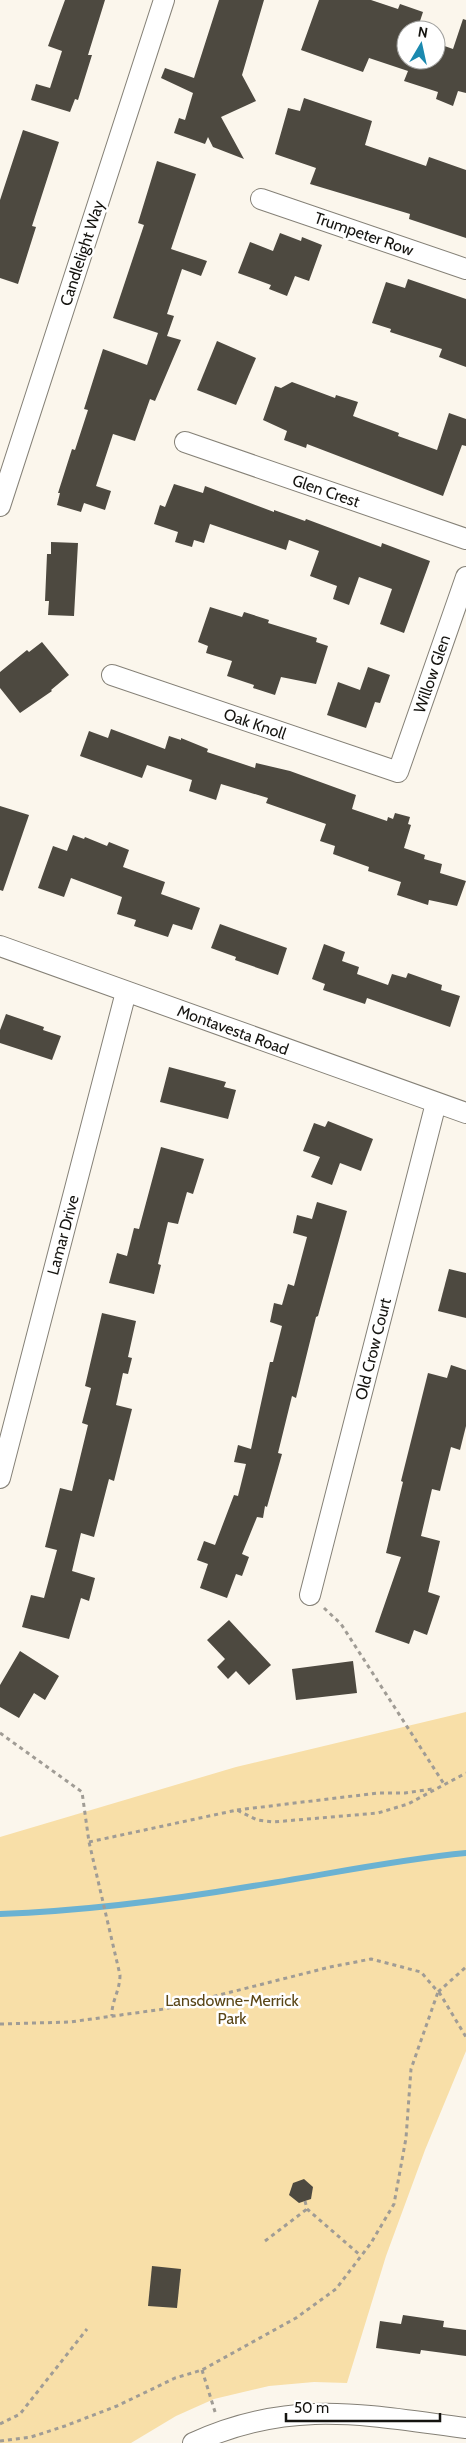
<svg xmlns="http://www.w3.org/2000/svg" width="466" height="2443" viewBox="0 0 466 2443" font-family="Cabin,sans-serif">
<style>
.green{fill:#f8dfa8}
.lines{fill:none;stroke-linecap:round;stroke-linejoin:round}
.stream{stroke:#6bb2d2;stroke-width:6}
.building{fill:#4d4940}
.minor-casing{stroke:#858177;stroke-width:22}
.path{stroke:#a09c95;stroke-width:3;stroke-dasharray:4 4;stroke-linecap:butt}
.minor{stroke:#fff;stroke-width:20}
.labels{text-anchor:middle;dominant-baseline:central;stroke-width:5;stroke-linejoin:round;paint-order:stroke}
.street-label{font-size:16px;fill:#151410;stroke:#fff}
.park-label{font-size:16px;fill:#5a4617;stroke:#fff}
</style>
<rect width="100%" height="100%" fill="#fbf6ec"/>
<path class="green" d="M466 1712V2051L425 2150 386 2256 347 2383 314 2382 269 2386 214 2399 176 2416 131 2443H0V1837L236 1767Z"/>
<g class="lines">
<path class="stream" d="M0 1914C84 1911 170 1900 253 1886 324 1875 394 1860 466 1853"/>
</g>
<g class="building">
<path d="M65 0H105L88 55H92L78 100 75 99 70 112 31 100 36 84 50 88 62 51 48 46Z"/>
<path d="M219 0H264L242 75 256 101 221 117 244 159 213 147 208 137 205 144 174 133 179 118 185 120 193 93 161 78 165 68 194 78Z"/>
<path d="M319 0H371L398 9 400 4 423 12 417 30H406V60H436V43L453 49 463 19 466 20V93L458 91 453 106 436 99 438 92 404 81 408 71 369 58 363 72 301 50Z"/>
<path d="M304 98 372 121 365 145 426 166 429 157 466 170V238L409 219 410 214 310 184 316 168 275 154 288 108 300 111Z"/>
<path d="M23 130 59 142 32 226 36 227 18 284 0 278V200Z"/>
<path d="M157 161 196 174 171 249 207 261 201 276 182 269 167 314 174 316 167 336 181 340 155 401 150 399 135 441 113 434 96 486 111 491 105 510 84 503 81 512 57 505 60 493H58L72 449 75 450 88 410 84 409 103 349 147 365 158 333 113 318 144 225 138 223Z"/>
<path d="M280 233 301 241 302 237 322 245 309 281 295 276 287 296 269 289 271 285 238 273 250 242 273 251Z"/>
<path d="M408 279 466 299V367L439 357 442 349 390 332 391 329 372 323 386 282 405 288Z"/>
<path d="M217 341 256 358 236 405 197 390Z"/>
<path d="M292 382 335 398 336 395 358 402 353 416 399 433 398 436 437 450 449 413 466 419V446L462 445 443 496 307 444 306 448 284 440 287 431 263 420 275 386 281 388Z"/>
<path d="M174 484 203 493 205 486 274 512V510L305 521 306 519 381 547 382 543 430 561 404 633 380 624 392 589 359 577 349 605 333 599 337 586 310 576 319 551 289 540 286 550 210 524 204 543 194 540 192 547 175 542 178 532 154 524 160 505 165 507Z"/>
<path d="M51 542 78 543 74 616 48 615 49 601H45L47 554H51Z"/>
<path d="M210 607 242 617 244 612 269 620 268 623 317 638 316 642 328 646 316 684 281 677 275 695 253 688 254 685 227 676 232 661 206 653 208 646 198 642Z"/>
<path d="M42 642 69 675 51 690 52 691 20 713 0 688V672L27 650 29 652Z"/>
<path d="M368 667 390 675 380 703 375 702 366 728 327 715 338 682 360 690Z"/>
<path d="M111 729 165 749 169 736 181 740V738L208 749 207 752 255 768 256 763 290 771 356 795 352 809 387 821 388 817 393 819 395 813 410 817 408 824 411 825 404 848 425 855 424 859 442 864 440 873 466 881 457 906 429 900 428 905 397 895 401 882 368 871 369 867 333 854 335 846 320 841 326 824 266 803 268 798 221 784 216 800 189 791 192 780 147 765 142 778 80 756 89 731 108 738Z"/>
<path d="M0 806 29 815 3 891 0 890Z"/>
<path d="M73 835 84 839 85 837 107 846 109 842 129 850 123 867 165 882 161 894 200 908 192 930 173 924 168 937 134 926 136 920 117 914 122 897 71 878 64 897 38 888 53 846 67 851Z"/>
<path d="M220 924 287 948 278 975 235 960 236 957 211 948Z"/>
<path d="M324 944 345 952 342 961 359 967 357 974 388 985 392 974 406 978 408 973 442 985 441 990 460 996 450 1027 367 998 365 1004 323 990 325 984 312 979Z"/>
<path d="M6 1014 44 1027 43 1030 61 1036 52 1060 0 1043V1030Z"/>
<path d="M169 1067 226 1082 224 1087 236 1090 228 1119 160 1102Z"/>
<path d="M328 1121 373 1139 361 1171 340 1163 332 1185 311 1177 320 1157 303 1151 314 1123 325 1127Z"/>
<path d="M161 1147 204 1159 193 1194 187 1192 178 1224 168 1222 158 1264 161 1265 154 1294 109 1283 117 1253 127 1256 134 1228 139 1229Z"/>
<path d="M317 1202 347 1211 318 1316 316 1317 296 1398 292 1396 278 1453 282 1454 267 1507 265 1506 263 1518 257 1517 242 1554 249 1557 242 1576 236 1574 227 1598 200 1588 208 1564 197 1560 204 1541 215 1545 234 1495 238 1496 246 1464 234 1462 238 1445 251 1449 270 1362H273L282 1326 270 1322 274 1303 282 1305 288 1284 294 1286 307 1237 293 1233 297 1215 312 1219Z"/>
<path d="M449 1269 466 1273V1318L438 1311Z"/>
<path d="M102 1313 136 1321 128 1357 132 1358 128 1374 123 1373 116 1405 132 1409 114 1481 109 1479 94 1537 81 1533 72 1571 95 1578 89 1601 81 1598 69 1639 22 1627 31 1595 44 1598 57 1550 45 1547 60 1488 72 1491 88 1425 82 1423 91 1388 85 1386Z"/>
<path d="M451 1365 466 1370V1426L460 1450 451 1447 440 1491 432 1489 421 1536 440 1541 428 1592 440 1596 427 1635 414 1630 409 1644 375 1632 401 1557 386 1553 403 1482 401 1481 428 1373 447 1378Z"/>
<path d="M229 1620 271 1665 249 1685 236 1671 228 1679 217 1667 225 1659 207 1640Z"/>
<path d="M20 1651 59 1676 45 1700 34 1693 19 1718 0 1707V1685Z"/>
<path d="M353 1661 357 1693 296 1700 292 1669Z"/>
<path d="M304 2179 313 2187 311 2199 299 2203 289 2195 293 2183Z"/>
<path d="M152 2266 181 2269 177 2308 148 2306Z"/>
<path d="M403 2315 444 2321 443 2327 466 2330V2356L421 2350 420 2354 376 2348 380 2321 401 2324Z"/>
</g>
<g class="lines">
<g class="minor-casing">
<g id="minor">
<path d="M261 199 466 269"/>
<path d="M185 442 466 539"/>
<path d="M0 506 164 0"/>
<path d="M112 675 398 772 466 577"/>
<path d="M0 946 466 1113"/>
<path d="M0 1478 126 992"/>
<path d="M310 1595 436 1103"/>
<path d="M193 2443C291 2398 365 2415 466 2428"/>
</g>
</g>
<g class="path">
<path d="M324 1608 341 1624 444 1784"/>
<path d="M0 1733 82 1792 89 1842 120 1975C120 1991 111 2002 112 2016"/>
<path d="M237 1810 378 1793H405L432 1789"/>
<path d="M89 1842 237 1810 257 1820 273 1822 378 1813 408 1804 466 1773"/>
<path d="M439 1992 466 2037"/>
<path d="M0 2024 70 2022 164 2009 330 1967 371 1959 421 1972 438 1992 466 1967"/>
<path d="M305 2201 307 2209 360 2255"/>
<path d="M265 2241 307 2209"/>
<path d="M202 2370 216 2415"/>
<path d="M0 2424 20 2414 87 2329"/>
<path d="M0 2441 31 2437 65 2426 117 2406 175 2378 202 2370 296 2318 336 2289 371 2243 394 2204 406 2138 411 2069 438 1992"/>
</g>
<use href="#minor" class="minor"/>
</g>
<g class="labels">
<g class="street-label">
<text transform="translate(364 234) rotate(19)">Trumpeter Row</text>
<text transform="translate(82 253) rotate(-72)">Candlelight Way</text>
<text transform="translate(326 491) rotate(19)">Glen Crest</text>
<text transform="translate(432 674) rotate(-71)">Willow Glen</text>
<text transform="translate(255 724) rotate(19)">Oak Knoll</text>
<text transform="translate(233 1030) rotate(20)">Montavesta Road</text>
<text transform="translate(63 1235) rotate(-75)">Lamar Drive</text>
<text transform="translate(373 1349) rotate(-76)">Old Crow Court</text>
</g>
<g class="park-label">
<text x="232" y="2000">Lansdowne-Merrick<tspan x="232" dy="18">Park</tspan></text>
</g>
</g>
<g transform="translate(421 45) rotate(9)"><circle r="24" fill="#ffffff" stroke="#a1a19f"/>
<path d="M0-4L9 19L0 12L-9 19Z" fill="#1b89af"/>
<text y="-8" font-size="14" font-weight="bold" text-anchor="middle" fill="#151410">N</text>
</g>
<path d="M286 2413v8h154v-8" fill="none" stroke="#151410" stroke-width="2.5"/>
<text x="294" y="2413" font-size="15" fill="#151410" stroke="#ffffff" stroke-width="4" paint-order="stroke">50 m</text>
</svg>
